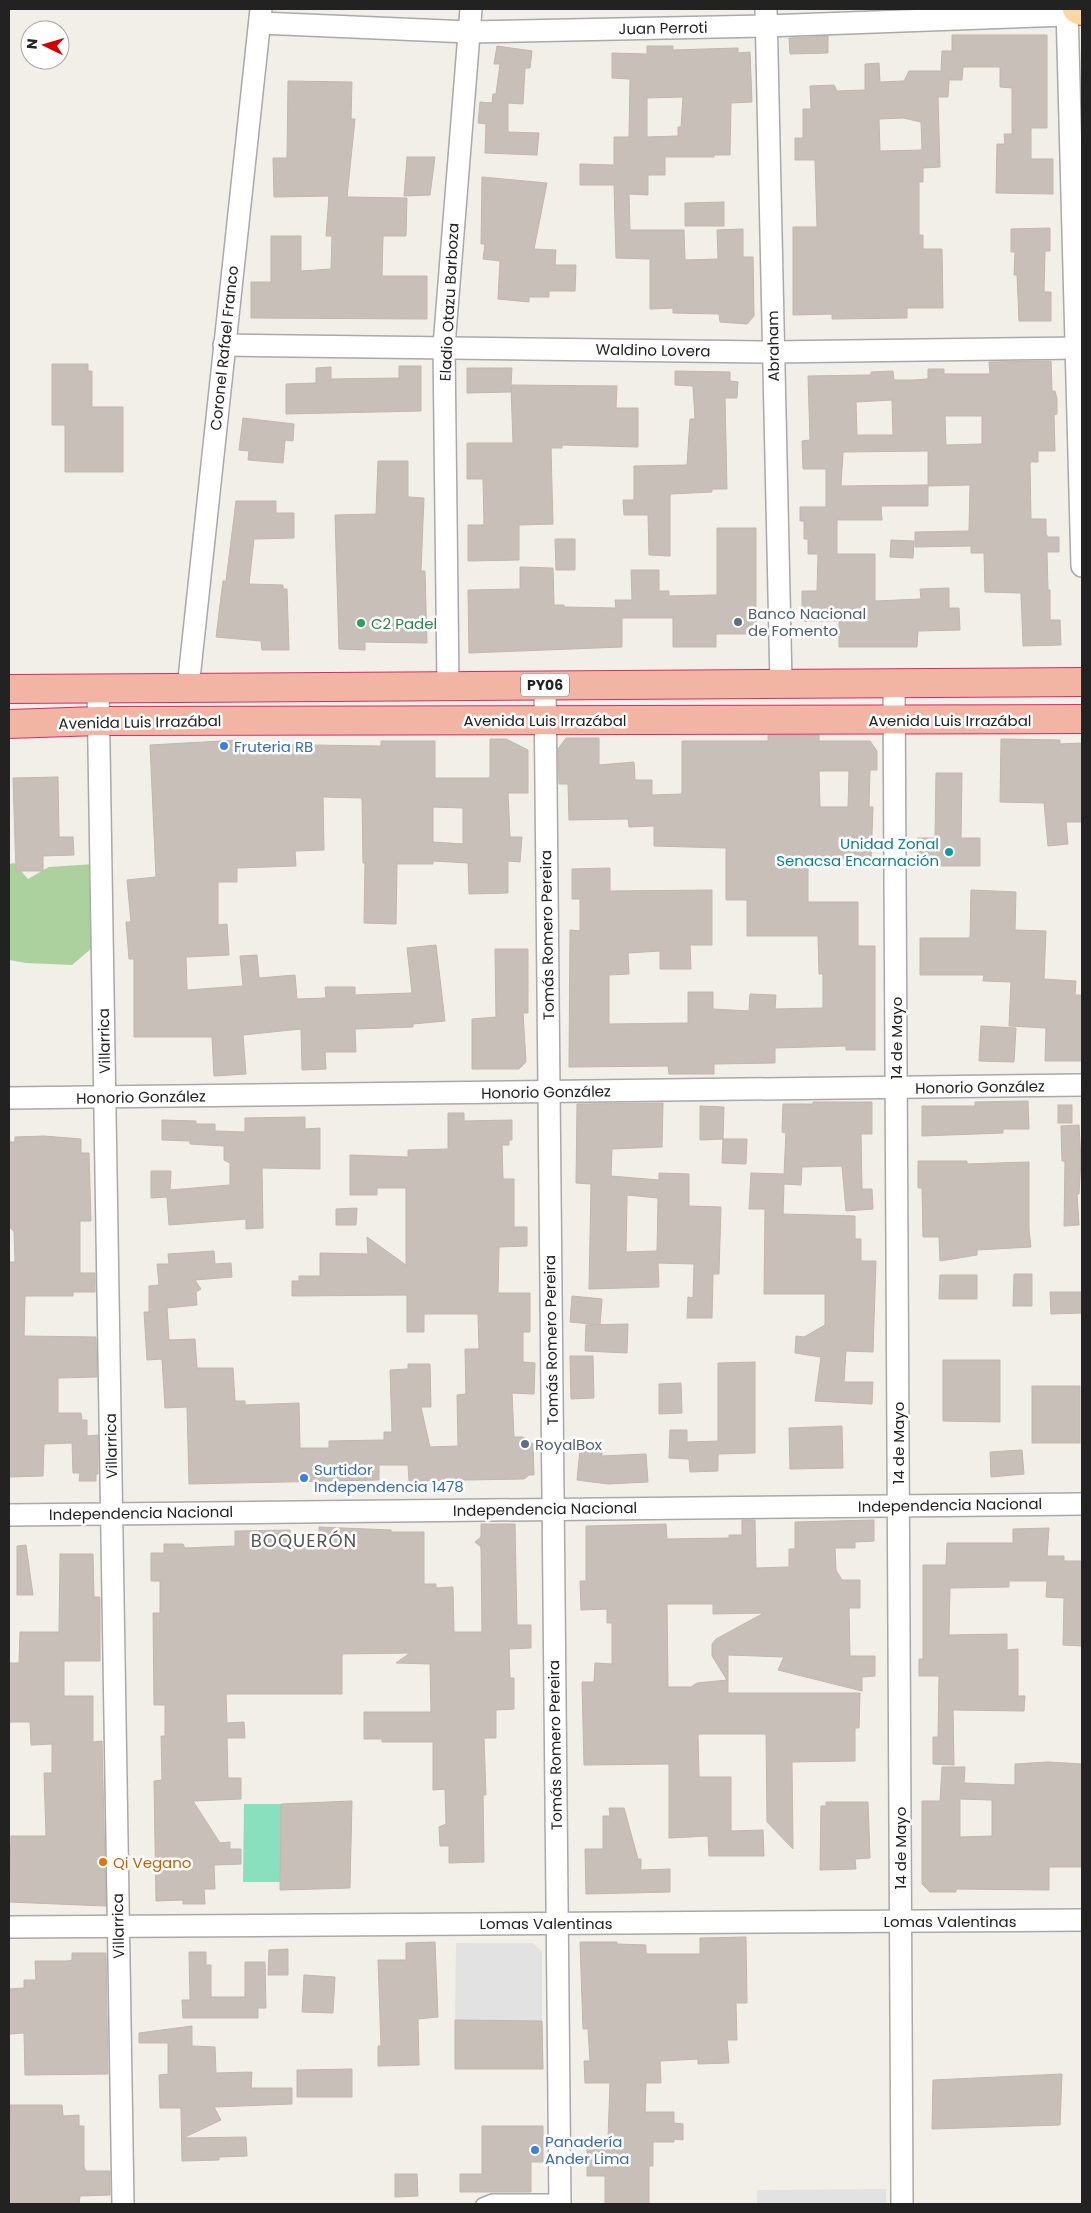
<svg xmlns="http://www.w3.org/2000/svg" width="1091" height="2213" viewBox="0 0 1091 2213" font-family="Poppins,sans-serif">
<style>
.forest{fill:#add19e}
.pitch{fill:#88e0be}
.parking{fill:#e2e2e2}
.building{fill:#c7bfb8;stroke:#c4b6ab;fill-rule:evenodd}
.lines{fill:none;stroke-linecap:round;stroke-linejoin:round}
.service-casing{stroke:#a9a9a9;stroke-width:14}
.minor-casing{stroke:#a9a9a9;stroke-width:24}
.primary-casing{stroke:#a06b00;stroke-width:30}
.trunk-casing{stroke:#dc2a67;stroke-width:30}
.service{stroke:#fff;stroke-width:11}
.minor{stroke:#fff;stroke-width:21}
.primary{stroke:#fcd6a4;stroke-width:28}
.trunk{stroke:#f2b4a3;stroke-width:28}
.service-dot{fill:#5c6f8a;stroke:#fff;stroke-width:2}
.leisure-dot{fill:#2e9e5b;stroke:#fff;stroke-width:2}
.shop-dot{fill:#3f7fe0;stroke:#fff;stroke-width:2}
.culture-dot{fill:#0f9aa8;stroke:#fff;stroke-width:2}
.food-dot{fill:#e8710a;stroke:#fff;stroke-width:2}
.labels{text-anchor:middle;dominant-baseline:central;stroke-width:5;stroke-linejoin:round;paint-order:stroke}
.shield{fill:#fff;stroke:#646464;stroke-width:1}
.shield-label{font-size:14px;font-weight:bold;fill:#222}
.street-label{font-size:15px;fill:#222;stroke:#fff}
.service-label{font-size:15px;fill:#4e5e75;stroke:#fff;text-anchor:start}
.leisure-label{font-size:15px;fill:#27864d;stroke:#fff;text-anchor:start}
.shop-label{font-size:15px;fill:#366cbe;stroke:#fff;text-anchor:start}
.culture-label{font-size:15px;fill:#0d838f;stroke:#fff;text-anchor:end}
.food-label{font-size:15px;fill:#c56008;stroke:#fff;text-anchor:start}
.quarter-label{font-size:18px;letter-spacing:1px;fill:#555;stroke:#fff}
</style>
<rect width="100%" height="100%" fill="#f2efe9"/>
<path class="forest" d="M14 863 28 879 49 867 95 864 90 888 92 948 72 965 26 963 9 960V864Z"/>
<path class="pitch" d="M244 1804H281L280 1882H243Z"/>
<g class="parking">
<path d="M456 1943H533L542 1952V2021L455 2020Z"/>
<path d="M886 2189V2204H757V2190Z"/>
</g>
<g class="building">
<path d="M952 35H1047V128H1031V159H1053V194L996 193 997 144H1005L1004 134H1012V88L1000 87V67H963L962 80H949L948 97H938L940 167 923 168V182H919V235H923V249H942L943 308H907V318L832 319V314L793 315V227H817L815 160H795V138H803V109H811L810 86 834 85 837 91 865 90V64L879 63 880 82 904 81 909 71H941L942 51H952ZM903 118 921 122 922 150 880 151 879 119Z"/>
<path d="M828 36V53L790 54 789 38Z"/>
<path d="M497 46 532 51 530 68H525L523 104 508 103V132L539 133 537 155 485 153 486 124 478 123 480 102 492 103 493 94H496L500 64H494Z"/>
<path d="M647 46H673V50L738 48V53L750 52 752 102 731 103 730 155H714V157H665V175H648V195L629 194 630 230H684L685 260 718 259 717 230 743 229V257H753L754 316 747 324 720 322 719 314 673 313V308L650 309V259L616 258 614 185H580V164L614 165V137H629L630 79 612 78V53L647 54ZM683 97 681 127H678V136L647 137V98Z"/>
<path d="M288 81 352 82 351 119H355L347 197 407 198 406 236H383L382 276H427V319L251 318V282H271V236H301V271L331 269 332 236H326L329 196 274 197 273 158H287Z"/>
<path d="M407 157H435L430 195 404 196Z"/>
<path d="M482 177 547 183 534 249 556 250 555 265H576L575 291H549V297H529V302L498 299 500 261 483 259 485 244H481Z"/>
<path d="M724 202V226H685V203Z"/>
<path d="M1050 228V251H1045L1044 292H1051V321H1019L1017 275H1014L1015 252H1011V229Z"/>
<path d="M1051 361 1052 391H1055L1057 399V414L1054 415 1055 451H1038V462H1030L1031 519H1046V534L1048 537H1059V552H1047L1048 590H1050V620H1060L1061 645 1023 646 1021 593 985 592 984 553H971V546L915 547V532L969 531 970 485 928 486V506H881L882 520H837V554H875V601L921 599 920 589 949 588V608H959L960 630 918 631 917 647H839V621H802V591H817L818 554H808V539H804V521H800V507H826V469H803L802 441 810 440 808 376 871 375V372L893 371 894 380H914L928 379V369H944V374H990L989 362ZM892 400 893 435H857L856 402ZM945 416H982V444L946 445ZM928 451V485L841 486 843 452Z"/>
<path d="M52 364H88V371H92V407H123V472H65V425H52Z"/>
<path d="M399 366H421V411L286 414V384L316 383V368L331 367V379L399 378Z"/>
<path d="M467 368H512L511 385 617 386 616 408H638V447L562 445V448H551L553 524 519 525V560L468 561V525H484L483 479H467V443H513L511 387V392L467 393Z"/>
<path d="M675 371 730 372V381L738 382 737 398H725L727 489H712V492L670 494V556L649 555 648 515H624L623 500H634V466L687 465 690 419H695L693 386 675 385Z"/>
<path d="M243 418 294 424 293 441 285 440 283 463 248 460 249 451 239 450Z"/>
<path d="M378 461H408V497L424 498 421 571H425L427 643 365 642V650L339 649 335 515 376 514Z"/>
<path d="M236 501H276V513H294V538L254 539 249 584 283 585V589H287L289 650H262L261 641 216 637 223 581H226Z"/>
<path d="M717 528H756V634H716V647H673V618H622V647L469 653 468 590 520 589V567L553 568 554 605H564V607L616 608 615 600H632L631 570H659V591H669V596L717 595Z"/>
<path d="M555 539H575V570H556Z"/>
<path d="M891 540 914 541 913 558 890 557Z"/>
<path d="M768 735H819V741H870L877 751V770H870L869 807H873L871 860 808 857V902H858V946H875V1050H846V1046L775 1048V1063L714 1064V1074H669L668 1066 569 1067 570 930 580 931V899H572V869L610 868V891L712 890V945H690L691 969H660V951L628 953 629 974 609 975V1024L688 1023V992H713V1009L749 1011 750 994 776 995 775 1009 823 1008V974H819L818 936H747V900H726V848L654 846V826L629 827 628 819 569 820 568 784H559L558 749 566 738H599V765L634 762 635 780H652V795L682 794V741H768ZM819 771H849L848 807H820Z"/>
<path d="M490 739H506L528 750V793H508L510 837H522L520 862 508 861V893L469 894 468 863 433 861V864H397L396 924 364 923 365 863H363L362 798 323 797 324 850 295 851 296 866 237 868V882H218V925L227 924 229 955 186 957 187 990 243 986 240 956 257 955 259 978 295 975 297 999 326 998 325 987H355V995L412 993 407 948 436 945 445 1021 413 1024V1027L355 1029 356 1052H325L326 1069 302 1070 301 1029 243 1035 246 1074 214 1076 212 1037H134V959H129L126 922H131L127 880 156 877 150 745 240 740V744L381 746V741H435V778H490ZM433 807 463 808V844L433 842Z"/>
<path d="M1001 739 1060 740V744L1082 743V822H1066L1068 844 1048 846 1044 803 1000 802Z"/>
<path d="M936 773H962L961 838H980V866H917V838H935Z"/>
<path d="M58 777 59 837H73L74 855 43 856V871H16L13 778Z"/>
<path d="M971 890 1016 892 1015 930 1046 931 1044 979 1076 981 1075 995H1082V1061H1045L1046 1028 1009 1026 1011 982 983 981 984 975H920V938H970Z"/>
<path d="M495 949H528V1013H523L526 1062 519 1069H472V1019L496 1017Z"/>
<path d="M981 1026 1016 1028 1014 1062 979 1061Z"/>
<path d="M1028 1101 1029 1129H1003V1133L922 1136V1106H975V1102Z"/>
<path d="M813 1102H872V1134H861L862 1189H872L873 1209 846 1211 842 1166 802 1167 801 1185 784 1184 783 1214 855 1216V1239H861V1261H876L873 1352 846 1351 844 1382H873L872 1404 815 1401 821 1357 795 1353 796 1336 804 1337 825 1325V1294H764L765 1209H749L751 1173 784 1174 786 1133 782 1132 783 1104H813Z"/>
<path d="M663 1103 662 1147 612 1149 611 1176 659 1180V1173L689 1174V1206L721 1207 719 1274H713L712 1318H687L688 1297 693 1298 694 1264 658 1263 659 1287 589 1289 591 1184 576 1183 577 1104ZM627 1195 658 1198 657 1251 626 1252Z"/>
<rect x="1058" y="1105" width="14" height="18"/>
<path d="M700 1106 724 1107 723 1139 700 1140Z"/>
<path d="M448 1113H464V1121L512 1120V1140H509V1145H502L503 1179H514V1227H527V1246L499 1247 498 1293H530V1332H523V1362L535 1363 534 1394 512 1393 514 1437H523L533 1444 534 1475H529L524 1479 409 1481 408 1465H379V1480L189 1484 187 1407 165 1408 162 1359 147 1360 144 1312H149V1286L159 1285 157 1264H169L168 1254 214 1251 215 1264 231 1263 232 1277 195 1280 201 1289 196 1292 197 1305 167 1308 169 1340 195 1339 197 1368H233L235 1401H245V1405L299 1403 300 1448H329V1441L384 1440V1432H392L390 1370 408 1369V1364H430L431 1407H421L430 1447 458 1446 457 1395 466 1394 465 1349H479L478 1314H424V1332H407V1295L292 1296V1281H299V1276H320V1253L368 1254 367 1237 406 1265V1188H377V1195H350V1155L408 1157V1150L448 1149Z"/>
<path d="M305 1117V1129L320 1128V1169L262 1168 263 1228 246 1229V1219L169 1225 167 1197 151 1198V1171H171L170 1190 230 1185V1163L224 1160V1146L190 1144V1141L162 1140V1120L196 1121V1124H215V1131L245 1132V1118Z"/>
<path d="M1079 1125 1081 1160 1079 1194H1077L1079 1225 1064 1226 1065 1161H1062L1061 1126Z"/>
<path d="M44 1136 81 1139V1153H89L91 1221H80V1273H95V1292H73V1296H25L24 1336 96 1337 97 1377 58 1378V1413H81L82 1420H87V1436L98 1435V1474H96V1481H79L80 1473H73L72 1443 44 1444 43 1476 9 1477V1262H15L14 1232 9 1226V1142H15V1137Z"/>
<path d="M723 1139H747L746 1164 722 1163Z"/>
<path d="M918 1161H967V1164L1029 1162V1230L1031 1247 977 1250V1255L940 1261 939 1237H923L922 1188H918Z"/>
<path d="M357 1208 356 1225H336V1209Z"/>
<path d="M1014 1274H1032V1306H1013Z"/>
<path d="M940 1275H977V1299H939Z"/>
<path d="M1050 1292H1082V1313L1051 1314Z"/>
<path d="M572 1296 602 1299 600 1325 570 1322Z"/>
<path d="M628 1324 627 1353 585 1351 586 1325Z"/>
<path d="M570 1356H593L594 1398 571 1399Z"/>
<path d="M943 1360H1000V1422L943 1421Z"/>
<path d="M755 1362V1453L718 1454V1471L690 1472 689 1459 669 1458 670 1430H687V1442L718 1441V1363Z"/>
<path d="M681 1383 682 1413 659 1414V1384Z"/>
<rect x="1032" y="1386" width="48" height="57"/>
<path d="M842 1426 843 1468 790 1469 789 1428Z"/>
<path d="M580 1450 602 1452V1456L646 1454 648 1482 608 1484 577 1480Z"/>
<path d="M1022 1450 1024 1474 991 1477 990 1452Z"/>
<path d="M742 1520H755L756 1568 789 1567V1549H795V1522L874 1520V1541L855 1542V1548H835L836 1570 842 1580H860V1608H849L850 1656H875V1676L862 1677V1691L778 1670 784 1657 728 1655V1693H860L859 1728H855V1761L792 1762 793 1849 767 1822 766 1734H698L699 1777H731V1831L763 1830 764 1856H709L708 1836 669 1838V1764L584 1765 582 1682H594L595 1663 612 1664V1623H607V1609L581 1610 580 1581H586V1526L666 1524 667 1539 729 1538V1535H742ZM667 1604H713V1614L764 1613 716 1639 712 1644V1656L727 1680 697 1683 691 1687H668Z"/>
<path d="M481 1524H515L517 1625H531V1648L509 1649 510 1678H514V1709L496 1710V1738H484L486 1795H483L484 1862 449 1863V1846H440L439 1827 446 1824 445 1789 433 1790V1742H382V1739H364V1712H431L430 1664 396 1663 410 1653 342 1654V1694H226L227 1723 244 1722 245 1738H227L228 1778H241V1799L193 1801 220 1843 230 1842V1849H241V1864L214 1865 215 1889H204L205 1904H183V1900L156 1901 154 1781 162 1780 161 1736H165V1705H154L153 1613H160V1581H151V1553H164V1544H183L185 1548 235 1546V1531L290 1530V1546H319V1527L391 1530V1532H424V1584H436V1588L453 1587 454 1632H482L481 1547 475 1542 481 1537Z"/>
<path d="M1049 1528 1047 1556H1064V1561H1082V1646L1063 1645 1064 1598 1046 1597 1047 1581H1009V1587L950 1588 949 1635 1007 1634V1650L1018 1649V1696H1025L1024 1711 953 1710 954 1765 933 1764V1737H938L939 1676H919V1659H923V1565H946L947 1543H1013V1529Z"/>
<path d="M26 1545 33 1595H17V1546Z"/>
<path d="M60 1554H93L94 1597H100V1661H64V1696H93V1742L102 1741 106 1906 9 1902 11 1836H46L44 1773H52V1744L31 1745 30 1722H9V1663H19L20 1632H59Z"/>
<path d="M1048 1762 1082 1764V1867H1049V1890L956 1889V1892H930L922 1884V1801H940L942 1767H965L964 1783 1015 1785V1764ZM960 1799 992 1800V1836L960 1837Z"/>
<path d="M352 1801 350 1888 280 1890 281 1804Z"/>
<path d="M826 1802H868L870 1858 855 1859 856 1869 820 1870 821 1806H826Z"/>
<path d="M609 1808H624L638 1859H641V1870L670 1869V1892L586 1894 585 1849H603V1816H610Z"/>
<path d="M746 1937 747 2003H736L737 2040H727L729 2063 698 2064V2059L660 2061 661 2083H646L645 2112H674V2123L683 2124V2140L674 2139V2142H653V2166H649V2204H605V2176H587V2149H602L608 2138 610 2083H585L584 2061H590L588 2029H583L580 1942H617V1944L646 1945V1954H700V1938Z"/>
<path d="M435 1942 438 2017 418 2019 419 2065 378 2066V2046H381L378 1960H406V1943Z"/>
<path d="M288 1949V1975H268L269 1950Z"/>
<path d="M189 1952H206V1965H211V1997H245V1962H265L266 2008H258V2018H183L182 2000H190Z"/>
<path d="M72 1953H106L108 2074 25 2075 24 2033 9 2034V1989L24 1988V1980H36L35 1961H68L72 1960Z"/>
<path d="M304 1975 335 1977 333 2013 302 2012Z"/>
<path d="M455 2020 542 2021 543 2069H455Z"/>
<path d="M192 2026V2046L215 2047 216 2073 252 2072 251 2088H292V2104L214 2107 221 2120 183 2138 246 2137 247 2156 219 2157V2160L182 2161 181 2108H160L159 2075 168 2074V2043H139V2033Z"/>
<path d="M352 2069V2097H297V2070Z"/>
<path d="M1062 2074 1060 2125 932 2129 933 2080Z"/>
<path d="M10 2105H62L63 2116 79 2115V2126H84V2167L86 2171H110V2195L80 2196 79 2204H9Z"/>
<path d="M482 2126H543V2162H531V2192H460V2174H482Z"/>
<path d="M395 2174H417L418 2196 395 2197Z"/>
</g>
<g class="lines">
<g class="service-casing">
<path id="service" d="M482 2204 492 2200H560"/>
</g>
<g class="minor-casing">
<g id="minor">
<path d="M766 9 781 683"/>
<path d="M1067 9 1082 566"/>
<path d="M260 23 469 32 766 26 1067 15"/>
<path d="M224 345 772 352 1082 348"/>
<path d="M894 683 902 2204"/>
<path d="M545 685 560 2204"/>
<path d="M448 686 444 346 471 9"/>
<path d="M98 688 123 2204"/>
<path d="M188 688 261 9"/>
<path d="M9 1098 1082 1085"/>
<path d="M9 1515 1082 1504"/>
<path d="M9 1927 1082 1920"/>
</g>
</g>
<g class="primary-casing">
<path id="primary" d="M1077 9 1082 11"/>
</g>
<g class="trunk-casing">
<g id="trunk">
<path d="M9 689 1082 682"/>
<path d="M9 724 99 721 1082 719"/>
</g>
</g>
<use href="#service" class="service"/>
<use href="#minor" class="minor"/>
<use href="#primary" class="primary"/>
<use href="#trunk" class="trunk"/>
</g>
<g class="service-dot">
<circle cx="738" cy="622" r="5"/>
<circle cx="525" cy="1444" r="5"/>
</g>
<circle class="leisure-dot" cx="361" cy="623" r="5"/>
<g class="shop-dot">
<circle cx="224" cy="746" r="5"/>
<circle cx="304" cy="1478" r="5"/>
<circle cx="535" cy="2150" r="5"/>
</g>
<circle class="culture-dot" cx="949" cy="852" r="5"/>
<circle class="food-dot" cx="103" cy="1862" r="5"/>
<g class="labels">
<rect class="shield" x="521" y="673.5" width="48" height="23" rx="4"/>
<g class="shield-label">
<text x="545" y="685">PY06</text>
</g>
<g class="street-label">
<text transform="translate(663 28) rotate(-1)">Juan Perroti</text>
<text transform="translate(449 302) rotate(-87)">Eladio Otazu Barboza</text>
<text transform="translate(773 346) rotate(-91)">Abraham</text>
<text transform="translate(224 348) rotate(-84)">Coronel Rafael Franco</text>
<text transform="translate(653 350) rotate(1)">Waldino Lovera</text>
<text x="545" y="720">Avenida Luis Irrazábal</text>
<text x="950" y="720">Avenida Luis Irrazábal</text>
<text transform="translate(140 722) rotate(-1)">Avenida Luis Irrazábal</text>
<text transform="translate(547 935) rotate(-91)">Tomás Romero Pereira</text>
<text transform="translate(896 1038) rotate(-90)">14 de Mayo</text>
<text transform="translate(104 1041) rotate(-91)">Villarrica</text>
<text transform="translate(980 1087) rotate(-1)">Honorio González</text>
<text transform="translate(546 1092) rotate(-1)">Honorio González</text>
<text transform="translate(141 1097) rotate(-1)">Honorio González</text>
<text transform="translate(551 1340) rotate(-91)">Tomás Romero Pereira</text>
<text transform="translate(898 1443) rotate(-90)">14 de Mayo</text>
<text transform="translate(111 1446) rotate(-91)">Villarrica</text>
<text transform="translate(950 1505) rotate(-1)">Independencia Nacional</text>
<text transform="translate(545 1509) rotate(-1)">Independencia Nacional</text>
<text transform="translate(141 1513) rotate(-1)">Independencia Nacional</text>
<text transform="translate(555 1745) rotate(-91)">Tomás Romero Pereira</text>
<text transform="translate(900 1848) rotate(-90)">14 de Mayo</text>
<text x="950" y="1921">Lomas Valentinas</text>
<text x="546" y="1923">Lomas Valentinas</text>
<text transform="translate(118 1926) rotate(-91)">Villarrica</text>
</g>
<g class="service-label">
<text x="748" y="613">Banco Nacional<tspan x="748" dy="17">de Fomento</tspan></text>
<text x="535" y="1444">RoyalBox</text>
</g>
<g class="leisure-label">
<text x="371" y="623">C2 Padel</text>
</g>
<g class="shop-label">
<text x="234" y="746">Fruteria RB</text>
<text x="314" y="1469">Surtidor<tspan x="314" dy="17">Independencia 1478</tspan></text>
<text x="545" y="2141">Panadería<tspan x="545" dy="17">Ander Lima</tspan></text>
</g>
<g class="culture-label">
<text x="939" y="843">Unidad Zonal<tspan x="939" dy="17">Senacsa Encarnación</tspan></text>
</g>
<g class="food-label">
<text x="113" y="1862">Qi Vegano</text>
</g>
<g class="quarter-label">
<text x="304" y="1540">BOQUERÓN</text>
</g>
</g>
<rect width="1091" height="2213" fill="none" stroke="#222222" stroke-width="20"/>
<g transform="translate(45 45) rotate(275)"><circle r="24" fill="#ffffff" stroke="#a7a7a7"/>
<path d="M0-4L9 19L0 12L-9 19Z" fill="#d40000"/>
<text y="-8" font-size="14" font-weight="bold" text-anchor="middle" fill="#222222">N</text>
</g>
</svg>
